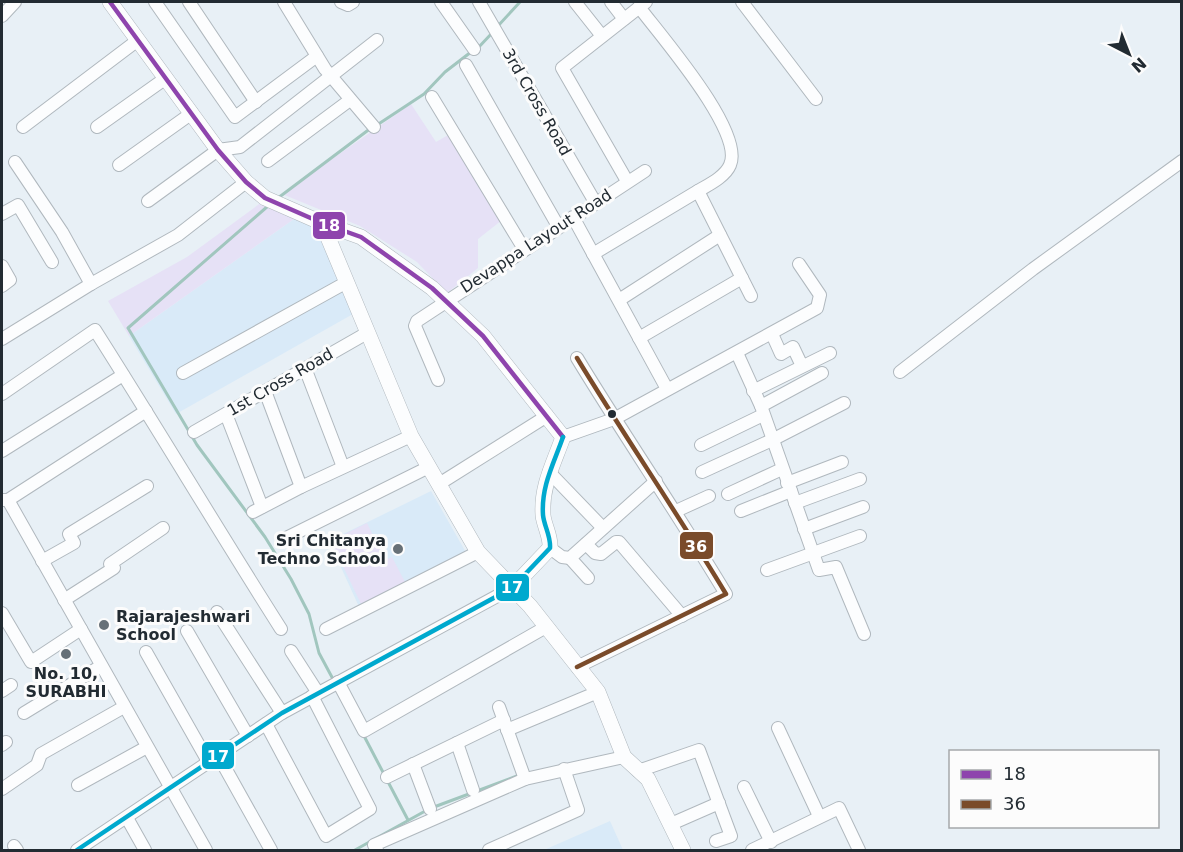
<svg xmlns="http://www.w3.org/2000/svg" width="1183" height="852" viewBox="0 0 1183 852" font-family="'DejaVu Sans',sans-serif">
<style>
.built{fill:#d9eaf8}
.green{fill:#e6e1f6}
.lines{fill:none;stroke-linecap:round;stroke-linejoin:round}
.stream{stroke:#a1c6be;stroke-width:3}
.minor-casing{stroke:#b0b8be;stroke-width:14}
.tertiary-casing{stroke:#b0b8be;stroke-width:16}
.minor{stroke:#fcfdfe;stroke-width:12}
.tertiary{stroke:#fcfdfe;stroke-width:15}
.bus-1-casing{stroke:#fcfcfc;stroke-width:9}
.bus-2-casing{stroke:#fcfcfc;stroke-width:9}
.bus-3-casing{stroke:#fcfcfc;stroke-width:9}
.bus-1{stroke:#8e44ad;stroke-width:4.5}
.bus-2{stroke:#7a4b2a;stroke-width:4.5}
.bus-3{stroke:#00a9ce;stroke-width:4.5}
.bus-dot{fill:#222b32;stroke:#fcfcfc;stroke-width:2}
.poi-dot{fill:#677077;stroke:#fcfcfc;stroke-width:2}
.labels{text-anchor:middle;dominant-baseline:central;stroke-width:6;stroke-linejoin:round;paint-order:stroke}
.street-label{font-size:16px;fill:#222b32;stroke:#fcfcfc}
.poi-label{font-size:16px;font-weight:bold;fill:#222b32;stroke:#fcfcfc;text-anchor:end}
.line-badge{stroke:#fcfcfc;stroke-width:2}
.badge-label{font-size:16px;text-anchor:middle;font-weight:bold;fill:#fff}
</style>
<rect width="100%" height="100%" fill="#e8f0f6"/>
<g class="built">
<path d="M294 219 319 228 353 314 176 414 129 336Z"/>
<path d="M431 491 468 556 360 609 329 541Z"/>
<path d="M610 821 623 850H544Z"/>
</g>
<g class="green">
<path d="M411 104 436 142 450 134 502 220 478 239V268L447 293 417 262 360 226 282 194Z"/>
<path d="M262 202 294 219 129 336 108 301 187 257Z"/>
<path d="M367 523 385 560 392 557 405 582 361 604 331 541Z"/>
</g>
<g class="lines">
<g class="stream">
<path d="M497 27 520 2"/>
<path d="M477 49 493 32"/>
<path d="M377 125 424 94 445 72 471 52"/>
<path d="M278 198 371 128"/>
<path d="M268 206 128 328 197 445 265 537 291 579 309 614 319 653 334 681"/>
<path d="M363 734 408 820"/>
<path d="M434 807 517 776"/>
<path d="M355 850 427 810"/>
</g>
<g class="minor-casing">
<g id="minor">
<path d="M155 2 235 117 317 56"/>
<path d="M189 2 256 102"/>
<path d="M284 2 325 69 374 127"/>
<path d="M341 2 348 5 353 2"/>
<path d="M441 2 474 49"/>
<path d="M479 2 595 202"/>
<path d="M575 2 602 36"/>
<path d="M611 2 624 19"/>
<path d="M742 2 816 99"/>
<path d="M639 7C660 35 745 132 730 165 725 177 708 185 698 191"/>
<path d="M2 16 15 2"/>
<path d="M466 65 558 226"/>
<path d="M432 97 524 249"/>
<path d="M23 127 138 40"/>
<path d="M97 127 166 78"/>
<path d="M268 161 350 100"/>
<path d="M15 162 62 232 91 284"/>
<path d="M119 165 192 113"/>
<path d="M627 181 562 68 646 2"/>
<path d="M148 201 218 150 240 147 377 40"/>
<path d="M2 214 18 205 52 262"/>
<path d="M573 217 667 389"/>
<path d="M593 254 698 191 751 296"/>
<path d="M2 266 10 280 2 286"/>
<path d="M619 300 720 235"/>
<path d="M772 334 781 354 793 347 802 366"/>
<path d="M639 338 742 278"/>
<path d="M2 339 91 284 178 235 246 182"/>
<path d="M737 353 761 406 819 570 836 567 864 634"/>
<path d="M577 358C625 437 678 514 726 594L577 667"/>
<path d="M305 368 343 467"/>
<path d="M900 372 1033 269 1182 161"/>
<path d="M183 373 347 282"/>
<path d="M438 380 415 326 417 321 645 171"/>
<path d="M265 391 301 487"/>
<path d="M753 391 830 353"/>
<path d="M2 394 95 330C158 429 218 530 281 629"/>
<path d="M761 406 822 373"/>
<path d="M226 414 262 507"/>
<path d="M194 432 367 333"/>
<path d="M563 437 614 419 817 308 820 295 799 264"/>
<path d="M701 445 763 415"/>
<path d="M2 451 123 375"/>
<path d="M549 472 603 528"/>
<path d="M702 472 772 440 844 403"/>
<path d="M787 483 842 462"/>
<path d="M439 484 547 416"/>
<path d="M728 494 782 469"/>
<path d="M2 500H8L146 411"/>
<path d="M8 500 206 850"/>
<path d="M795 503 860 479"/>
<path d="M676 511 709 496"/>
<path d="M741 511 791 491"/>
<path d="M253 512 301 487 411 436"/>
<path d="M804 529 863 507"/>
<path d="M284 539 429 467"/>
<path d="M586 544 595 553 601 554 616 542H619L682 616"/>
<path d="M550 548 562 557 570 558 656 481"/>
<path d="M570 558 588 578"/>
<path d="M42 561 74 543 69 534 147 486"/>
<path d="M767 570 860 536"/>
<path d="M64 600 114 568 110 564 163 528"/>
<path d="M217 612 282 713"/>
<path d="M2 613 31 662 81 629"/>
<path d="M326 629 478 552"/>
<path d="M187 631 248 736"/>
<path d="M291 651 318 693"/>
<path d="M146 652 209 763"/>
<path d="M338 682 364 731 546 627"/>
<path d="M2 691 11 685"/>
<path d="M499 707 525 779"/>
<path d="M24 713 101 666"/>
<path d="M266 724 326 836 370 809 312 696"/>
<path d="M778 728 819 816"/>
<path d="M507 730 598 692"/>
<path d="M457 743 473 790"/>
<path d="M2 745 6 742"/>
<path d="M219 757 271 850"/>
<path d="M413 764 430 809"/>
<path d="M638 771 699 750 731 836 716 841"/>
<path d="M387 777 504 720"/>
<path d="M78 785 147 747"/>
<path d="M744 787 771 842"/>
<path d="M2 789 37 765 41 754 124 707"/>
<path d="M127 818 145 850"/>
<path d="M671 824 719 803"/>
<path d="M14 846 17 850"/>
<path d="M77 850 282 713 512 588"/>
<path d="M377 850 374 845 525 779 624 757"/>
<path d="M489 850 578 810 564 769"/>
<path d="M752 850 839 808 859 850"/>
</g>
</g>
<g class="tertiary-casing">
<g id="tertiary">
<path d="M110 2 218 150 246 182 265 198 322 223 361 237 432 288 483 336 563 437C554 463 541 486 543 515 544 526 551 536 550 548L512 588"/>
<path d="M322 223 411 436 478 552 530 606 598 692 624 757 648 779 683 850"/>
</g>
</g>
<use href="#minor" class="minor"/>
<use href="#tertiary" class="tertiary"/>
<g class="bus-1-casing">
<path id="bus-1" d="M110 2 218 150 246 182 265 198 322 223 361 237 432 288 483 336 563 437"/>
</g>
<g class="bus-2-casing">
<path id="bus-2" d="M577 358C625 437 678 514 726 594L577 667"/>
</g>
<g class="bus-3-casing">
<path id="bus-3" d="M77 850 282 713 512 588 550 548C551 536 544 526 543 515 541 486 554 463 563 437"/>
</g>
<use href="#bus-1" class="bus-1"/>
<use href="#bus-2" class="bus-2"/>
<use href="#bus-3" class="bus-3"/>
</g>
<circle class="bus-dot" cx="612" cy="414" r="5"/>
<g class="poi-dot">
<circle cx="398" cy="549" r="6"/>
<circle cx="104" cy="625" r="6"/>
<circle cx="66" cy="654" r="6"/>
</g>
<g class="labels">
<g class="street-label">
<text transform="translate(537 102) rotate(60)">3rd Cross Road</text>
<text transform="translate(536 241) rotate(-33)">Devappa Layout Road</text>
<text transform="translate(280 382) rotate(-30)">1st Cross Road</text>
</g>
<g class="poi-label">
<text x="386" y="540">Sri Chitanya<tspan x="386" dy="18">Techno School</tspan></text>
<text x="116" y="616" text-anchor="start">Rajarajeshwari<tspan x="116" dy="18">School</tspan></text>
<text x="66" y="673" text-anchor="middle">No. 10,<tspan x="66" dy="18">SURABHI</tspan></text>
</g>
</g>
<g class="line-badge">
<rect x="312" y="211" width="34" height="29" rx="6" fill="#8e44ad"/>
<rect x="679" y="531" width="35" height="29" rx="6" fill="#7a4b2a"/>
<rect x="495" y="573" width="35" height="29" rx="6" fill="#00a9ce"/>
<rect x="201" y="741" width="34" height="29" rx="6" fill="#00a9ce"/>
</g>
<g class="badge-label">
<text x="329" y="231">18</text>
<text x="696" y="552">36</text>
<text x="512" y="593">17</text>
<text x="218" y="762">17</text>
</g>
<rect width="1183" height="852" fill="none" stroke="#222b32" stroke-width="6"/>
<rect x="949" y="750" width="210" height="78" fill="#fcfcfc" stroke="#a5a8ab" stroke-width="1.5"/>
<rect x="961" y="770" width="30" height="9" fill="#8e44ad" stroke="#a5a8ab" stroke-width="1.5"/>
<text x="1003" y="780" font-size="18" fill="#222b32">18</text>
<rect x="961" y="800" width="30" height="9" fill="#7a4b2a" stroke="#a5a8ab" stroke-width="1.5"/>
<text x="1003" y="810" font-size="18" fill="#222b32">36</text>
<g transform="translate(1129 54) rotate(138)" stroke="#fcfcfc" stroke-width="4.5" paint-order="stroke">
<path d="M0-4.5L10 22L0 15L-10 22Z" fill="#222b32"/>
<text y="-9" font-size="16" font-weight="bold" text-anchor="middle" fill="#222b32">N</text>
</g>
</svg>
